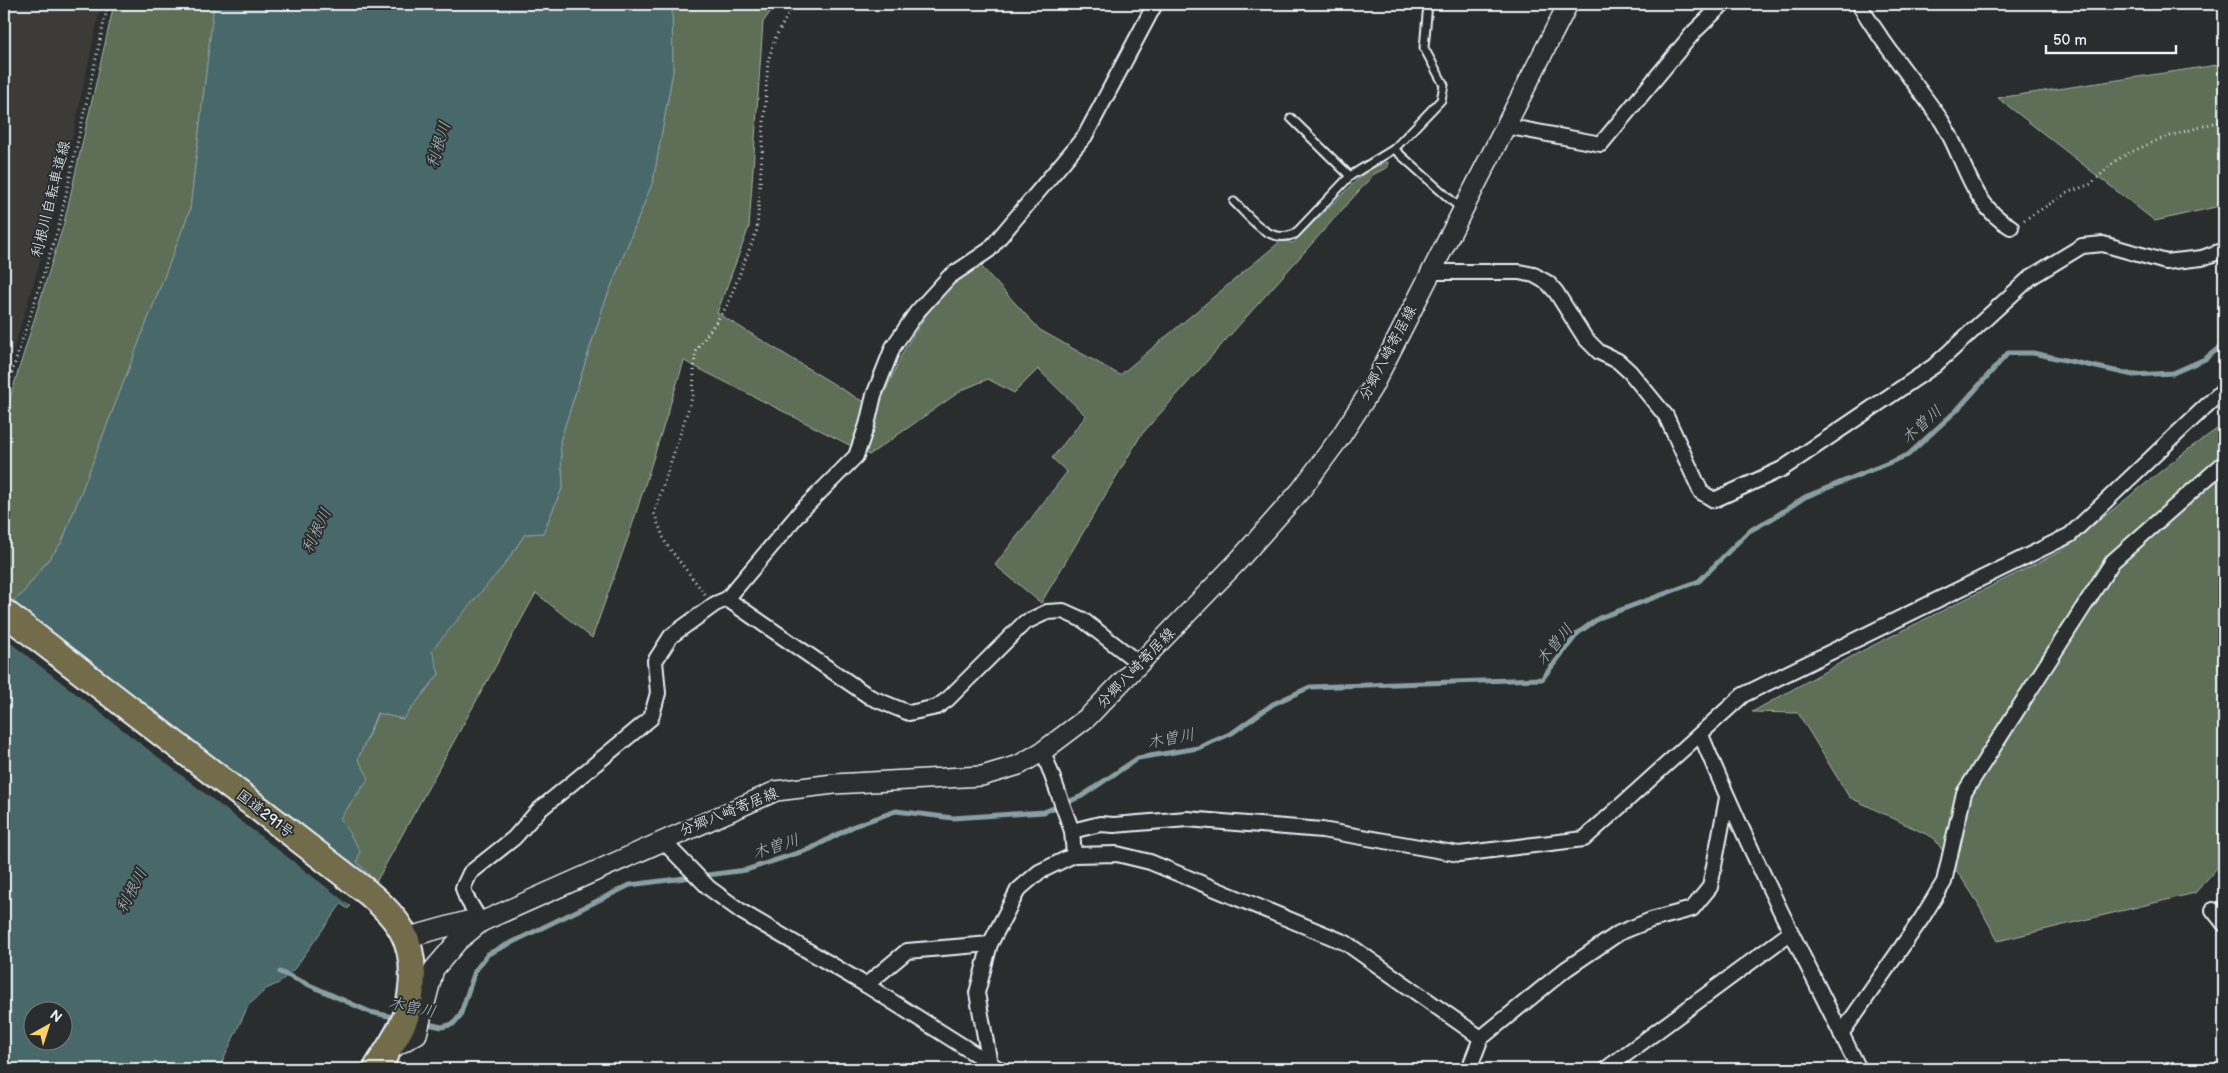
<svg xmlns="http://www.w3.org/2000/svg" width="2228" height="1073" viewBox="0 0 2228 1073" font-family="'Balsamiq Sans','Klee One',sans-serif">
<style>
.built{fill:#3e3b39}
.green{fill:#5f6e57;stroke:#a4b0a8}
.water{fill:#4a686b;stroke:#899fa3;fill-rule:evenodd}
.pier{fill:#2a2d2e}
.lines{fill:none;stroke-linecap:round;stroke-linejoin:round}
.stream{stroke:#899fa3;stroke-width:5}
.lane-casing{stroke:#e8f1f8;stroke-width:11}
.street-casing{stroke:#e8f1f8;stroke-width:18}
.secondary-casing{stroke:#e8f1f8;stroke-width:22}
.highway-casing{stroke:#e8f1f8;stroke-width:29}
.path{stroke:#e8f1f8;stroke-width:3;stroke-dasharray:1 4;stroke-linecap:butt}
.lane{stroke:#2a2d2e;stroke-width:7}
.street{stroke:#2a2d2e;stroke-width:14}
.secondary{stroke:#2a2d2e;stroke-width:19}
.highway{stroke:#736c4b;stroke-width:25}
.labels{text-anchor:middle;dominant-baseline:central;stroke-width:4;stroke-linejoin:round;paint-order:stroke}
.street-label{font-size:15px;fill:#e8f1f8;stroke:#2a2d2e}
.water-label{font-size:16px;font-style:italic;fill:#a9bac0;stroke:#2a2d2e}
</style>
<rect width="100%" height="100%" fill="#2a2d2e"/>
<filter id="ink" filterUnits="userSpaceOnUse"><feTurbulence type="fractalNoise" baseFrequency=".02" numOctaves="2"/><feDisplacementMap in="SourceGraphic" scale="10" xChannelSelector="R" yChannelSelector="G"/><feConvolveMatrix kernelMatrix="1 2 1 2 8 2 1 2 1" color-interpolation-filters="sRGB"/></filter>
<g filter="url(#ink)">
<path class="built" d="M4 4H101L71 143 49 232 4 380Z"/>
<g class="green">
<path d="M114 4H214L190 210 62 542 22 594 4 608V417L64 223Z"/>
<path d="M672 4H776L763 22 749 227 717 313 860 400 879 405 904 350 942 290 978 263 1040 330 1120 375 1282 240 1293 243 1368 169 1388 162V167L1374 174 1141 435 1041 603 995 565 1067 472 1052 458 1086 416 1038 369 1014 393 988 379 962 390 869 455 684 361 630 532 592 638 536 593 376 882 357 862 340 818 369 779 358 759 378 713 403 719 439 674 431 650 505 564 525 534 543 533 563 486 560 441 603 307 653 181 673 71Z"/>
<path d="M2224 64V205L2155 221 1998 98Z"/>
<path d="M2224 424V860L2195 893 1998 941 1973 895 1934 838 1849 797 1798 713 1752 712 1860 652 2061 551 2190 448Z"/>
</g>
<path class="water" d="M214 4H672L673 71 653 181 603 307 560 441 563 486 543 533 525 534 505 564 432 650 439 674 403 719 377 713 358 759 369 778 340 818 360 851 357 862 368 874 348 909 341 904 295 968 279 983 266 989 248 1006 219 1069H4V608L22 594 62 542 190 210ZM32 1010H62V1040H32Z"/>
<path class="pier" d="M9 601 368 879 352 907 4 638V605Z"/>
<g class="lines">
<g class="stream">
<path d="M280 972 370 1012 398 1018"/>
<path d="M423 1023 442 1027 453 1024 460 1016 475 971 488 954 630 885 746 870 810 849 854 826 896 811 953 818 1044 812 1082 796 1138 758 1198 748 1232 733 1273 704 1310 687 1542 679 1578 633 1599 618 1699 581 1749 531 1773 518 1805 497 1908 455 1957 410 2008 353H2033L2133 375 2173 373 2205 359 2224 344"/>
</g>
<g class="lane-casing">
<g id="lane">
<path d="M1291 118 1350 176"/>
<path d="M1394 149 1461 209"/>
<path d="M1234 202C1251 218 1269 245 1295 234L1350 176 1394 149 1441 100 1444 85 1424 48 1428 4"/>
</g>
</g>
<g class="street-casing">
<g id="street">
<path d="M1859 4C1883 45 1914 81 1941 120 1965 157 1970 205 2011 227"/>
<path d="M1505 126 1601 144 1694 32 1723 4"/>
<path d="M1430 272H1519L1534 275 1548 283 1556 292 1585 338 1599 352 1618 361 1630 372 1666 416 1701 492 1714 500 1782 469 1934 366 2031 277 2082 246 2103 244 2166 262 2202 258 2224 250"/>
<path d="M727 599 870 697 909 713 937 707 948 699 1024 623 1047 612 1063 611 1083 620 1140 664"/>
<path d="M1701 735C1748 849 1804 959 1859 1069"/>
<path d="M1043 751 1072 831 1074 855"/>
<path d="M1072 831 1100 824 1114 825 1187 819 1322 830 1459 854 1584 839 1743 695 2070 535 2224 389"/>
<path d="M662 840 709 888 742 912 866 985 999 1069"/>
<path d="M2213 910 2224 924"/>
<path d="M481 922 466 897 463 888 470 873 514 838 538 811 651 718 658 693 655 661 671 636 715 604 727 599 801 511 856 456 867 425 874 395 893 347 917 312 949 277 989 250 1085 136 1155 4"/>
<path d="M866 985 907 951 990 944"/>
<path d="M1841 1034 1922 918 1944 882 1964 793 2113 561 2224 463"/>
<path d="M990 1064 977 993 990 944 1018 890 1039 872 1074 855 1117 854 1150 862 1346 943 1481 1038 1566 969 1619 933 1651 920 1692 909 1710 887 1727 798"/>
<path d="M1469 1069 1481 1038"/>
<path d="M1606 1069 1790 933"/>
</g>
</g>
<g class="secondary-casing">
<g id="secondary">
<path d="M406 938 467 921 481 922 776 791 834 784 982 776 1019 765 1043 751 1088 717 1238 561 1301 490 1341 436 1372 388 1568 4"/>
<path d="M389 1050 417 1034 434 969 458 941 481 922"/>
</g>
</g>
<g class="highway-casing">
<path id="highway" d="M4 612 367 892C398 918 415 940 412 983 411 994 410 1005 406 1016 399 1035 386 1052 376 1069"/>
</g>
<g class="path">
<path d="M2024 220 2069 192 2091 184 2115 161 2131 152 2163 138 2224 120"/>
<path d="M4 397 59 226 108 4"/>
<path d="M705 594 666 544 654 513 693 395 695 352 727 306 757 230 768 61 776 36 794 4"/>
</g>
<use href="#lane" class="lane"/>
<use href="#street" class="street"/>
<use href="#secondary" class="secondary"/>
<use href="#highway" class="highway"/>
</g>
</g>
<g class="labels">
<g class="street-label">
<text transform="translate(51 199) rotate(-76)">利根川自転車道線</text>
<text transform="translate(1388 353) rotate(-62)">分郷八崎寄居線</text>
<text transform="translate(1136 668) rotate(-46)">分郷八崎寄居線</text>
<text transform="translate(729 812) rotate(-22)">分郷八崎寄居線</text>
<text transform="translate(265 814) rotate(38)">国道291号</text>
</g>
<g class="water-label">
<text transform="translate(439 145) rotate(-73)">利根川</text>
<text transform="translate(1922 425) rotate(-42)">木曽川</text>
<text transform="translate(317 531) rotate(-64)">利根川</text>
<text transform="translate(1555 645) rotate(-50)">木曽川</text>
<text transform="translate(1171 739) rotate(-11)">木曽川</text>
<text transform="translate(776 847) rotate(-18)">木曽川</text>
<text transform="translate(132 891) rotate(-62)">利根川</text>
<text transform="translate(412 1008) rotate(12)">木曽川</text>
</g>
</g>
<rect width="2228" height="1073" fill="none" stroke="#2a2d2e" stroke-width="20"/>
<rect x="10" y="10" width="2208" height="1053" fill="none" stroke="#e8f1f8" stroke-width="2" filter="url(#ink)"/>
<g transform="translate(48 1026) rotate(39)"><circle r="24" fill="#2a2d2e" stroke="#767b7f"/>
<path d="M0-4L9 19L0 12L-9 19Z" fill="#ffd166"/>
<text y="-8" font-size="14" font-weight="bold" text-anchor="middle" fill="#e8f1f8">N</text>
</g>
<path d="M2046 45v8h130v-8" fill="none" stroke="#e8f1f8" stroke-width="2.5"/>
<text x="2053" y="45" font-size="15" fill="#e8f1f8" stroke="#2a2d2e" stroke-width="4" paint-order="stroke">50 m</text>
</svg>
